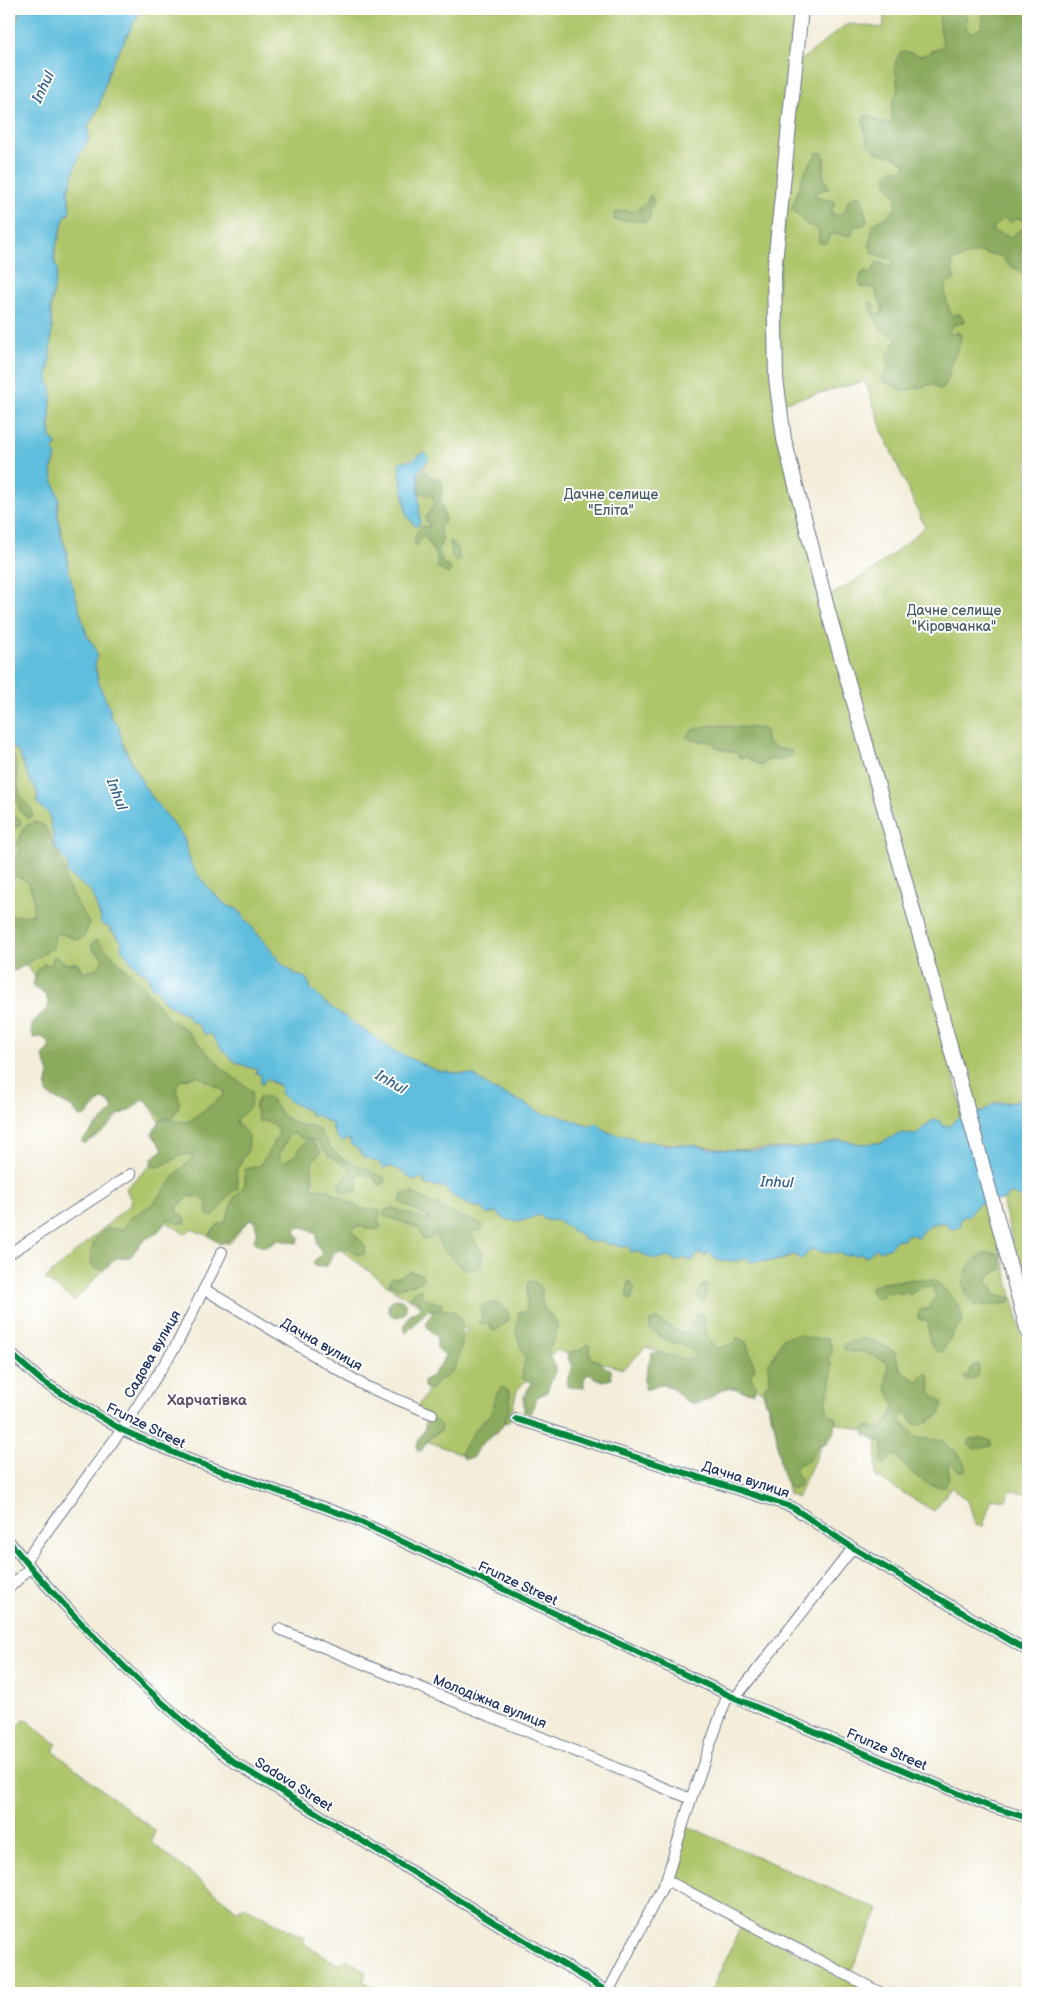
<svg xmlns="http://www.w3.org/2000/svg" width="1037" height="2002" font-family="'Balsamiq Sans',sans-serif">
	<rect width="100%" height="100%" fill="#fff"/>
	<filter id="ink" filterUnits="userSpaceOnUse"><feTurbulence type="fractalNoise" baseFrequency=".02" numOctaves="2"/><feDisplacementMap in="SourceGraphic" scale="10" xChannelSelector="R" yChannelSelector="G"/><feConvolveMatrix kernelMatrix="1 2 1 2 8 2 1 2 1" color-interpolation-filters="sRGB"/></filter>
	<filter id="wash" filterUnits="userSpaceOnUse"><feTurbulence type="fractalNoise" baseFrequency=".0096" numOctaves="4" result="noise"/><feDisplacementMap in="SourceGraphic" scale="20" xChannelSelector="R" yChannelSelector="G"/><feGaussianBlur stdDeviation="1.12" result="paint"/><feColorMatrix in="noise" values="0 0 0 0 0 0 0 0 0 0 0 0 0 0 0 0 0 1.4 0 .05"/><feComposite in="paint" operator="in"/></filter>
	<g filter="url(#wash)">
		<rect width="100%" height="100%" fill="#f3edd9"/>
		<g fill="#aec569" stroke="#647a64" fill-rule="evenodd">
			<polygon points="9,9 22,9 9,36"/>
			<path d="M141,9H797L772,377L964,1116L951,1126H942L940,1121L930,1122L915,1135L904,1133L880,1143L860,1144L840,1140L810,1147L728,1150L693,1145L639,1142L629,1137L615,1136L600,1127L543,1114L514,1098L493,1090L473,1075L437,1071L392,1050L365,1032L325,1003L311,989L308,981L283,965L237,909L226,905L210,890L196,873L190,862L184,838L145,788L120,738L118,725L110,716V709L98,682L92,644L80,618L68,569L67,553L58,519L59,500L51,471L55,460L53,450L56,447L55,441L51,438L49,399L52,391L48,380L52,326L50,317L57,267C50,257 62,228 65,216L68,215L70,206L68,191L79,155L88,140V126L98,109L109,70ZM418,454L428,461L418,472L419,526L407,516L400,473L409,461Z"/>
			<polygon points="885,9 1028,9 1028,1090 1017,1102 996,1102 983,1112 976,1113 828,597 876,568 925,527 883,433 865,381 782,403 777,301 799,62 844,26 850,24 883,28"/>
			<path d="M9,730L12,738L10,746L18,751L32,784L35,787L38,795L36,801L49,814L55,846L68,865L67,873L91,891L101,920L123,943L121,948L139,970L147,974L151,987L159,991L170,1007L183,1013L186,1012L187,1017L199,1025L200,1029L206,1034H212L234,1062L257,1069L256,1073L261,1075L262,1085L265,1079L281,1087V1093L284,1097L310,1112V1115L314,1114L331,1123L335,1135L342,1142L346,1139L350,1141L364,1156L400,1170L414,1178L422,1177L426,1185L444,1187L454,1197L471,1206L496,1212L506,1220H520L539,1215L548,1220L561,1221L563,1225L568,1226C574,1231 580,1233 584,1239C594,1239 616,1247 620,1244L622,1247L628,1245C641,1257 654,1258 671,1257L674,1261L682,1257L688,1261L694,1260L696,1255L701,1253L704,1255L707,1251L716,1260L747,1258L753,1262L756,1259C766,1263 786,1262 793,1254L801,1260L809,1251L814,1249C826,1254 838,1250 847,1256L851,1254H863L864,1257L876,1248L879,1250L890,1247L897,1239L903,1240L906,1234L909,1236L912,1234L917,1238C923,1227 934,1221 946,1223L949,1228H957L961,1225L959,1222L962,1217L968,1216L978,1204L988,1202L1028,1358V1493L1010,1491L1006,1500L992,1498L983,1526L975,1525L969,1503L951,1487L934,1511L876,1477L877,1434L832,1422L797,1498L789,1494L774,1424L762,1391L646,1347L623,1369L556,1350L517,1390L509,1422L496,1424L470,1458L422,1439L427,1418L413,1412L449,1363L467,1330L395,1291L319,1233L297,1222L257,1219L248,1221L229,1244L191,1229L185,1234L156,1215L74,1301L45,1279L132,1203L126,1188L174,1144L144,1097L121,1115L103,1097L62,1043L55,1005L9,940V850L16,846L9,826Z"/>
			<polygon points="1028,1192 1028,1307 1002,1199 1006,1199 1010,1193 1022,1195"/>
			<polygon points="25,1719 57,1744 53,1751 155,1831 151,1842 238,1911 243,1906 303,1937 305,1944 337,1964 348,1960 366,1972 363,1981 383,1993 363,1993 359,1991 357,1993 9,1993 9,1737"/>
			<polygon points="685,1825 879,1910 849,1975 668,1879"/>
			<polygon points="742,1924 875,1993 710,1993"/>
		</g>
		<g fill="#8aaa5d" stroke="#526c5e">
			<path d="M948,9H962L966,16L967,30L972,33L982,27L984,9H1028V222L1017,218L1010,222L1003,218L991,231L1010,237L1025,227H1028V245L1021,250L1020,256L1027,270L1026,273L1022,274L1018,269L1010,267L1001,256L978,252L953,261L952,269L955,279L946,284L945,295L951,316L960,314L964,320L963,323L955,324L949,330L951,335L956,332L960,334C962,344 956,351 952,361C948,370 950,386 939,390L933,384L903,391L882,380V376L889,369L887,355L893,349L896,338L882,330L870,311L869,302L873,303L876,314H881L883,309L874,288L862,287L859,283L862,273L866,271L872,272L877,262L890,266L894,265L892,260L873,253L869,245L873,225C885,216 899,214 896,195L887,184V174L892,169L903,170L906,166L905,163L893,156L876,152L868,144L863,120L864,116L869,115L881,123H892V104L898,89L895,65L899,54L904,51L922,56L943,46C944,32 930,18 948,9Z"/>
			<path d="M822,152L825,158L823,175L829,188L816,192L815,197L834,201L835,205L831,210L834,216L845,212C847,202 849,194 861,196L867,221L864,225L853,227L852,235C843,237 838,232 829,235L828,241L824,244L819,242V233L817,228L807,225L792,209L803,175L817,153Z"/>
			<polygon points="650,195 654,200 650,210 650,218 647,221 614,220 615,213 623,210 632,212 646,204"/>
			<polygon points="424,469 431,478 441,479 443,484 440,501 445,518 444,523 439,528 443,540 438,549 443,563 451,569 448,574 438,568 437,558 426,537 422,537 417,546 414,543 417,531 422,526 430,527 425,519 435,503 431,495 419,493 419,477"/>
			<polygon points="450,541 455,545 460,559 457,562 452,558"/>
			<polygon points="712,725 764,729 767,743 775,748 790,750 793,754 783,760 768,760 761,766 746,757 740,758 736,753 717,748 712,742 693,740 686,737 692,730"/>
			<path d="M13,754C18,767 15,780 20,793C22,801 30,805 33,813V816L29,819C15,813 9,773 9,758V755Z"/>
			<polygon points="14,816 20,819 20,825 9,830 9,818"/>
			<path d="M34,822L44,825L47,830L64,869L67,886L89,923L85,936L78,940L62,934H55L53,948L15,971L9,968V916L32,915C36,904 33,884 21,878C18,876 13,877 9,876V862L19,854L18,842L24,827Z"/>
			<path d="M97,940L142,985L168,1018L185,1029L225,1071L252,1091C251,1110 249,1108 236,1120L237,1123L249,1136L248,1150L236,1171L238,1188C226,1195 223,1207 213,1216H208L206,1212L207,1202L204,1199L190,1196L176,1208L178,1213L185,1218L186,1223H178L168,1219L157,1233L144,1240L130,1257L116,1258L104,1270L93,1268C88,1256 93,1233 107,1229C113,1227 118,1230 124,1228L129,1219L153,1204L180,1170L193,1158L191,1155C177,1152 168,1167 155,1167L151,1163L152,1158L163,1149L152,1134L161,1119L188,1122L223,1096L224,1091L198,1076L180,1080C170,1093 188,1098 172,1118C157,1121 154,1102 142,1100L130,1110L121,1113L103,1132L84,1144L81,1141L113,1110L109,1101L102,1099L86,1116L79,1117L73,1108L48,1095L46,1088L49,1073L43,1057L50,1045L42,1037L34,1038C25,1021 43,1016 49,1005L46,996L33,985L37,970L44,964L51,965L54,956L67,964L78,963L83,973L99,967L103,959L101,955L93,950L91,944Z"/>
			<path d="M260,1096L271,1099L283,1116L299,1125L313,1126L320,1131L330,1148L342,1158L385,1178L384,1183L379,1186L375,1178L364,1174L357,1178V1191L345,1194L341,1192L338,1186L351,1172L348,1167L328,1155L317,1141L301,1138L295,1133L289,1135L279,1155L281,1160L284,1162L295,1155L305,1142H313L321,1152C320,1155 317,1156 315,1158C308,1166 316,1179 311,1188L327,1189L362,1209L379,1210L381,1214L378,1219L381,1226L378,1230L357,1226L352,1230C354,1238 365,1240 366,1250L363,1255L356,1254L349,1248C332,1252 335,1251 327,1266L316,1267L313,1262L322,1254L317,1243V1234L307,1228L297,1227L295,1232L300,1237L297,1243L278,1240C269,1247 262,1250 254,1241L257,1231L254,1219C239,1222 236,1241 220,1244L210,1237C210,1230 218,1224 225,1222L234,1198L245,1185V1169L260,1166L279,1134C276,1122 268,1122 258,1121L255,1106Z"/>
			<polygon points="413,1193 452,1213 482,1224 482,1230 470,1233 482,1252 481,1267 474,1270 467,1269 456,1262 442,1248 436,1235 430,1239 422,1239 421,1232 418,1228 384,1216 384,1211 392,1208 430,1221 426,1216 400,1202 402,1194"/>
			<path d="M986,1253H997L1000,1256L1002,1269L990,1275L986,1282L992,1287L994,1295L1011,1297L1010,1303L975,1306C955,1288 963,1263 986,1253Z"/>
			<path d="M410,1271L421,1274L424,1279C418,1286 407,1284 398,1289L389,1284L391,1278L400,1277Z"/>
			<path d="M916,1279L934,1280C946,1291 965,1305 962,1324L956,1328L943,1351L938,1352C926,1344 930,1335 928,1322L919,1319L918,1315L921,1309H928L936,1296L932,1286H922L911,1294L887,1292L880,1298H876L871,1293V1287L881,1283Z"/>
			<path d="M530,1281C547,1282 538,1300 545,1309C549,1314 556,1318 557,1325C558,1334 552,1343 548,1351L555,1366V1372L546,1393L537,1397L533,1410L528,1414L524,1412V1396L532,1383L522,1378L525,1359L516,1333L519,1312H527V1284Z"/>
			<polygon points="630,1281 635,1289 630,1301 627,1298 628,1282"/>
			<polygon points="706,1284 706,1296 702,1302 697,1295 703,1285"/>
			<polygon points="418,1289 421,1290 422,1297 443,1305 440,1308 428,1310 406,1333 404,1327 410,1314 415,1312 420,1307 419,1301 409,1296"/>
			<circle cx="397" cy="1308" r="9"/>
			<polygon points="496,1302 508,1311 509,1320 495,1331 491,1329 490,1324 481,1324 478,1322 482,1316 481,1306"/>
			<path d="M442,1309L454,1311L460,1317C466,1332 461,1361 450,1374C446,1378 441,1379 436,1382L434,1387L428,1390L424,1387V1380L432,1376L446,1356L437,1348V1338L426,1325L432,1312Z"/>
			<path d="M699,1312L703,1315L709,1341L718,1349L735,1343L737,1337L746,1342L755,1368L750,1376L756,1386L754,1393C744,1393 733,1385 724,1389C714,1393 707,1404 692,1403C680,1402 677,1386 664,1385C657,1384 652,1390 645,1389L644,1379L652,1353C666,1350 683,1364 695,1358C691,1343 676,1345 665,1339C660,1336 655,1332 650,1329V1321L657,1319L679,1332L687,1333Z"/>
			<path d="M800,1335L813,1339L828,1338L833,1351L828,1359L832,1365L831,1383L826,1403L828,1414L836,1417C837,1427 833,1436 826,1443L819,1445L809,1460L796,1466L794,1471L801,1481L800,1485L792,1489C778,1481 778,1437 774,1421C771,1411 765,1402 764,1391L765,1386L769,1382L768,1363L775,1355L783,1338Z"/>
			<path d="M863,1339L877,1342L895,1352L901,1371L918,1382L924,1374H929L931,1393L943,1403L940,1414L922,1425L915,1424L906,1413L899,1418L910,1432L918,1438L943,1441L949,1449L956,1450L966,1467L964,1471H958L951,1463H948L949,1478L945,1487C928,1489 904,1469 897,1455H894L884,1464L881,1463L883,1443L865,1435L864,1429L867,1426L879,1429L885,1426L895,1406L886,1387L888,1363L862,1351L851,1352L843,1349L845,1343Z"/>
			<polygon points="587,1344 590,1346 591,1358 601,1362 603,1366 611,1370 612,1379 603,1381 588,1374 584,1379 584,1388 568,1387 566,1383 572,1367 567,1356 570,1352 580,1350"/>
			<path d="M978,1364C981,1374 976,1381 965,1380L964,1376L969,1374L973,1366Z"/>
			<path d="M502,1387L510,1392C511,1402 508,1422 499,1430C488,1441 479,1441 473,1458L464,1459L461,1453L462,1450L475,1430L491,1413L496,1395Z"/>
			<path d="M435,1420L441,1426L440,1431L430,1438L421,1451L417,1450C416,1441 426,1423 435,1420Z"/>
			<polygon points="982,1438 991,1441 992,1446 974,1449 969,1445 969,1439"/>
		</g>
		<g fill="#5fbddd" stroke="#3d769e">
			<path d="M22,9H141L109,70L98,109L88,126V140L79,155L68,191L70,212L65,216L54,253V261L58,270L50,306L52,326L48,380L52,391L49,423L51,438L56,445L53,450L56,456L51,471L59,500L57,507L61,537L67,553L68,569L87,637L94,645L97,656L95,665L98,682L110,709V716L118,725L124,748L145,788L184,838L190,862L196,873L210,890L226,905L237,909L283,965L296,975L306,978L311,989L325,1003L392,1050L437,1071L473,1075L493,1090L514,1098L543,1114L557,1115L589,1126L598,1123C606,1139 630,1132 639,1142L645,1141L666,1145H693L710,1149L755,1151L810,1147L840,1140L860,1144L880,1143L901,1133L915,1135L933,1120L940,1121L942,1126H950L957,1118L983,1112L993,1104L1017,1102L1028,1090V1192L1019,1197L1010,1193L1006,1199L978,1204L968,1216L962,1217L959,1222L961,1225L957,1228L951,1229L946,1223C934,1221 923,1227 918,1238L912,1234L910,1236L906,1234L904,1240L897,1239L890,1247L879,1251L876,1248L866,1257L863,1254L854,1256L851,1254L847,1256C837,1250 826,1256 814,1249L809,1251L801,1260L794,1254C780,1263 765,1260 751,1262L747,1258L738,1261L716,1260L708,1251L705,1256L701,1253L696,1255L694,1260L691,1261L683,1257L677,1262L671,1257L654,1259L636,1251L631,1252L628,1245L623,1248L620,1244L618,1247L611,1243L608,1245L604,1241L595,1242L584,1240L581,1234L572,1231L568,1226L563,1225L561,1221L545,1220L539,1215L522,1221L506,1220L496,1212L486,1214L483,1208C469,1206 452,1198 444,1187L427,1185L422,1177L415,1181L400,1170L388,1166L384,1169L379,1162L373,1161L367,1157L366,1159L357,1148L351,1145L350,1140L346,1139L343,1142L335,1135L332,1124L314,1114L311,1116L310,1112L289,1101L280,1093L281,1087L267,1078L261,1085V1075L256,1073L257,1069C238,1067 220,1051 212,1034L207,1035L200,1029L199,1025L190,1021L186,1012L183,1013C174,1005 163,1006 159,991L151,987L147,974L139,970L120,947L123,943L108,926H104L100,922L101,918L91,891L67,873L68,865L55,846L49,814L37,803L38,795L35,787L31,783L18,751L10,746L9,75L11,67C1,48 13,26 22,9Z"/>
			<polygon points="424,452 429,458 418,472 420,522 416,527 407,516 399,462 413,460"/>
		</g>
	</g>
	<g filter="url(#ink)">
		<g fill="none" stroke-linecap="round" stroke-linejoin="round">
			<g stroke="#677289" stroke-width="12">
				<g id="minor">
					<polyline points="9,1254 131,1174"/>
					<polyline points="204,1289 365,1386 432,1414"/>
					<polyline points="9,1352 43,1382 122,1430 188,1459 350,1517 735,1698 988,1806 1028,1818"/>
					<polyline points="516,1419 792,1507 853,1548 1028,1651"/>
					<path d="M9,1541C32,1571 59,1599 85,1627C132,1676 180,1722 235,1763L610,1993"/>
					<polyline points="25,1561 126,1424 177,1344 222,1252"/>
					<polyline points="9,1588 30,1568"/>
					<polyline points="279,1629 691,1799"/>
					<polyline points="735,1698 853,1548"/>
					<polyline points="666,1880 881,1993"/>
					<polyline points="608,1992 666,1880 691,1799 728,1694"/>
				</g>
			</g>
			<g stroke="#677289" stroke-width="16">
				<polyline id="highway" points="801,9 774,273 776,378 784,439 829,615 905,881 1028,1332"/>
			</g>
			<use href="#minor" stroke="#fff" stroke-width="10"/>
			<use href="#highway" stroke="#fff" stroke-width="14"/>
			<g stroke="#fff" stroke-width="9">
				<g id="cycleway">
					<polyline points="9,1352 43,1382 122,1430 188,1459 350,1517 735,1698 988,1806 1028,1818"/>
					<polyline points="516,1419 792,1507 853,1548 1028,1651"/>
					<path d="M9,1541C32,1571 59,1599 85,1627C132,1676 180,1722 235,1763L610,1993"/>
				</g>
			</g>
			<use href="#cycleway" stroke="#00873e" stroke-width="6"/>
		</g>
	</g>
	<g text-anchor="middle" stroke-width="4" stroke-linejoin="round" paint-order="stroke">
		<g font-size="14" fill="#475c61" stroke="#fff">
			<text x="611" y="499">Дачне селище<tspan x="611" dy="16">"Еліта"</tspan></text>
			<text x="954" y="615">Дачне селище<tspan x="954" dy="16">"Кіровчанка"</tspan></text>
		</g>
		<g font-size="14" fill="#1b2f5e" stroke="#fff">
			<text transform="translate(322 1344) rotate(30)" y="5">Дачна вулиця</text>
			<text transform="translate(152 1354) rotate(-60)" y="5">Садова вулиця</text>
			<text transform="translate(146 1425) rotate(26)" y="5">Frunze Street</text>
			<text transform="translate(746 1479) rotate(18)" y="5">Дачна вулиця</text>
			<text transform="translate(518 1583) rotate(25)" y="5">Frunze Street</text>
			<text transform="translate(490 1701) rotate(22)" y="5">Молодіжна вулиця</text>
			<text transform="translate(887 1749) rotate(23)" y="5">Frunze Street</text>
			<text transform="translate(294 1784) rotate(32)" y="5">Sadova Street</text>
		</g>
		<g font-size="15" font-style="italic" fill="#33618a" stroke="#fff">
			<text transform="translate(43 87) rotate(-65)" y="5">Inhul</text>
			<text transform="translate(117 794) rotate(69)" y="5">Inhul</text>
			<text transform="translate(391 1082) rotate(30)" y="5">Inhul</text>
			<text transform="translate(777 1182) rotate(2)" y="5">Inhul</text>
		</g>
		<g font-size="15" font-weight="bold" fill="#615068" stroke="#fff">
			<text x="207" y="1405">Харчатівка</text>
		</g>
	</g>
	<rect width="1037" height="2002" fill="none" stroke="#fff" stroke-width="30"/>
</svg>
